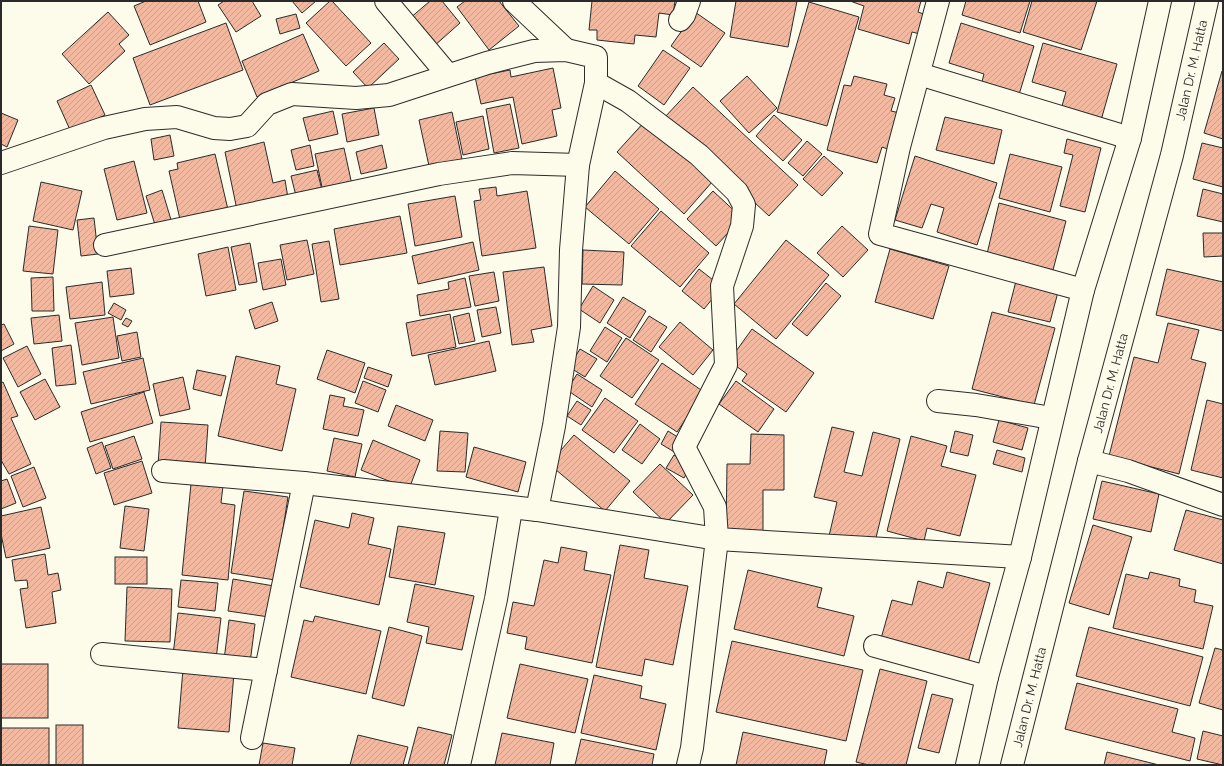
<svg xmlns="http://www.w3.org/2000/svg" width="1224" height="766" font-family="Raleway,sans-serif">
	<defs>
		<pattern id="building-hatch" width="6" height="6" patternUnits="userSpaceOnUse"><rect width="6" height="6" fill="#f2b8a0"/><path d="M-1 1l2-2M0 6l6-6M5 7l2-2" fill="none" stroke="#d09e8a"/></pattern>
	</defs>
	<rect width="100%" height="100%" fill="#fdfbea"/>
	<g fill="url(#building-hatch)" stroke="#2b2b2b">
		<polygon points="146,1 198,1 206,22 150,45 134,6"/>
		<polygon points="224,1 252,1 261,16 236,32 218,5"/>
		<polygon points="292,1 316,1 302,13"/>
		<polygon points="330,1 332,1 371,43 346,66 306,23"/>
		<polygon points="430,1 442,1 460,23 433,47 409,19"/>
		<polygon points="465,1 499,1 519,26 489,50 457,7"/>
		<polygon points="592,1 675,1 673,15 659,13 656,37 635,35 634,44 597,40 597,30 589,30"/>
		<polygon points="736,1 797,1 788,47 730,37"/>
		<polygon points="850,1 921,1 918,12 929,16 924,35 912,32 909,44 858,29 864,6"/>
		<polygon points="966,1 1030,1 1020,33 962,15"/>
		<polygon points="1032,1 1097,1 1081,50 1023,32"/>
		<polygon points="809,2 859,17 827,126 777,112"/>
		<polygon points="108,12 129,35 119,44 125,51 89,84 62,54"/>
		<polygon points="695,12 725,33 701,67 671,46"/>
		<polygon points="296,14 300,28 280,34 276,19"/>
		<polygon points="226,23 243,70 150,105 133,58"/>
		<polygon points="961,23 1034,46 1017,101 980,89 984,74 949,63"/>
		<polygon points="303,34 319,71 257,97 242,61"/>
		<polygon points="384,43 399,59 368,88 353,72"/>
		<polygon points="1043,43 1117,64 1100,124 1060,113 1066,92 1032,82"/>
		<polygon points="663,50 690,68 664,105 638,86"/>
		<polygon points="553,68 561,108 552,110 557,136 522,144 513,97 481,104 475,77 510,70 511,77"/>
		<polygon points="1222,71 1223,71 1223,139 1204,133"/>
		<polygon points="747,76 777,108 749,133 720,101"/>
		<polygon points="854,76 887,84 884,95 895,98 891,111 900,113 890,150 882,147 877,163 827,150 844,85 851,86"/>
		<polygon points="91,85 105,115 71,132 57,101"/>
		<polygon points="693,87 798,185 769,216 664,118"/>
		<polygon points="510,104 519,148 494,153 486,109"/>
		<polygon points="374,108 379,135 347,142 342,114"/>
		<polygon points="333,111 338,134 309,141 303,118"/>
		<polygon points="452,112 462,159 429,166 419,120"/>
		<polygon points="1,113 18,120 7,147 1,144"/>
		<polygon points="774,115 802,140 783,161 756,136"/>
		<polygon points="483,116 489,149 463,155 456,122"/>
		<polygon points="945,117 1002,130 994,164 936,150"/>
		<polygon points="646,120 713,181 684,214 617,152"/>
		<polygon points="170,135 174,156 154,160 151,139"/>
		<polygon points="1067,139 1101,148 1085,212 1060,206 1073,155 1064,153"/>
		<polygon points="807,141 822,154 803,176 788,163"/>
		<polygon points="264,142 273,183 285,180 288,198 237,210 225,152"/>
		<polygon points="1202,143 1223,148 1223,187 1193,179"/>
		<polygon points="310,145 314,166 296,170 291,150"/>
		<polygon points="382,145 387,168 361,174 356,152"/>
		<polygon points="344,148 352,185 323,192 315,154"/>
		<polygon points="215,154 229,214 181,224 169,171 178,169 177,163"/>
		<polygon points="1010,154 1062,167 1050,212 999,198"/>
		<polygon points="824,156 843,173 822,196 803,179"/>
		<polygon points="915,156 997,183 977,245 937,232 944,208 931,204 922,228 895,220"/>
		<polygon points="134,161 147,213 117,220 104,169"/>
		<polygon points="317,170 322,190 296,196 291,176"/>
		<polygon points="615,171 659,209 629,244 585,207"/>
		<polygon points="41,182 82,191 73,230 33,221"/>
		<polygon points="496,187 497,196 527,191 536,248 482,256 474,201 481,200 479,189"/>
		<polygon points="1203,189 1223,194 1223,222 1197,216"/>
		<polygon points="162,190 172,223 156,228 146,196"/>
		<polygon points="713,191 742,218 716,246 687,219"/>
		<polygon points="455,196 462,237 415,246 408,204"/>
		<polygon points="999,203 1066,221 1053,270 987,254"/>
		<polygon points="661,211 709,253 680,287 631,246"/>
		<polygon points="400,216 407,253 340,265 334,229"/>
		<polygon points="94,218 98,254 81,256 77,220"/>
		<polygon points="29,226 58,230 53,274 23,271"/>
		<polygon points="842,226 868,250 843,277 817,253"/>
		<polygon points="1203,233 1223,233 1223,256 1204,257"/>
		<polygon points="307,240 314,274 287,280 280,245"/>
		<polygon points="786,240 829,275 776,339 734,304"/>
		<polygon points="329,241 339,299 321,302 312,244"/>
		<polygon points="473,242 479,270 418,284 412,256"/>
		<polygon points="250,243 257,282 239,285 231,247"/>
		<polygon points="228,247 236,290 206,296 198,254"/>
		<polygon points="890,249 949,266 933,319 875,302"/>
		<polygon points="583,250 624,252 622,285 582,284"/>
		<polygon points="281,259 286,285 263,290 258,263"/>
		<polygon points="544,267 552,326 531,330 534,342 512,345 503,272"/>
		<polygon points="131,268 134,294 110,297 107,271"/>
		<polygon points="699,269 722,287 704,309 682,291"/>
		<polygon points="1167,269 1223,282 1223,331 1156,315"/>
		<polygon points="494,272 499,301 475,306 469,276"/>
		<polygon points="53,277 54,311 32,311 31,278"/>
		<polygon points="465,278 471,307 420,316 417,295 449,289 448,282"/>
		<polygon points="1016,281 1058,292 1050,322 1008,312"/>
		<polygon points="102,282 105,315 70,319 66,287"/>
		<polygon points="826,283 841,296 807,336 792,324"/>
		<polygon points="593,286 614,300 600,323 579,309"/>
		<polygon points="623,297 646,311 630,338 607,323"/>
		<polygon points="272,302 278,321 255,329 249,310"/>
		<polygon points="114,303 126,310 121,320 108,313"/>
		<polygon points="496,307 501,333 482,337 477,310"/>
		<polygon points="992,312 1055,328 1034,405 972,389"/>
		<polygon points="469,313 475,341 459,344 453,317"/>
		<polygon points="450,314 456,347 412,356 406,323"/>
		<polygon points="59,315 62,341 34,344 31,318"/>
		<polygon points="649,316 667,327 651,352 633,340"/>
		<polygon points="113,317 119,358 82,365 75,323"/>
		<polygon points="126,318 132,321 128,327 122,324"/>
		<polygon points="680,322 713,350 693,375 659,347"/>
		<polygon points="1168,323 1199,330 1191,359 1206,363 1179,474 1109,456 1134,357 1158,363"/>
		<polygon points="4,324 14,344 1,351 1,325"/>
		<polygon points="605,327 622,338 607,362 590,351"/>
		<polygon points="752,329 814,373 786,412 742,381 747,374 729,361"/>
		<polygon points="137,332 141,357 122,361 117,336"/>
		<polygon points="626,338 659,360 632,398 600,376"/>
		<polygon points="489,341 496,371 435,385 428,355"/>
		<polygon points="71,345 76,384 56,386 52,348"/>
		<polygon points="27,346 41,374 18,387 3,358"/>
		<polygon points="580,349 597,359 585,377 569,367"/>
		<polygon points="327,350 365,363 355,393 317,379"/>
		<polygon points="236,356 280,366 276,384 296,389 282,451 218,436"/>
		<polygon points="143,358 150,390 91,404 83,372"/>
		<polygon points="662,363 704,392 677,432 635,404"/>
		<polygon points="368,367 392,375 388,387 364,378"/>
		<polygon points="197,370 226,376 221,396 193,389"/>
		<polygon points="577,374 602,390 592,407 567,390"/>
		<polygon points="183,377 190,409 160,416 153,384"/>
		<polygon points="45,379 60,407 35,420 20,392"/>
		<polygon points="363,381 386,390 378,412 355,403"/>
		<polygon points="736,381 774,409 758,432 719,404"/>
		<polygon points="3,382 18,416 11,418 31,464 9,474 1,460 1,383"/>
		<polygon points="144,392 153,423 90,442 81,412"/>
		<polygon points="330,395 345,398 343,406 364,410 358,436 323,429"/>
		<polygon points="605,398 638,421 614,453 582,430"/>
		<polygon points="1207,400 1223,404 1223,478 1191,470"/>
		<polygon points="577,401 591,410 581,425 567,416"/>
		<polygon points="396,405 433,420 425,441 388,426"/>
		<polygon points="999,420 1028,428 1022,450 993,442"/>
		<polygon points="161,422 208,425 205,468 158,465"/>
		<polygon points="640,424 660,439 642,464 622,450"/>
		<polygon points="832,427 854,432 844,472 862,476 873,432 900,439 874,546 829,536 837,502 814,497"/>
		<polygon points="440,431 468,433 465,472 437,471"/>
		<polygon points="668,431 684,441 676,453 661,444"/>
		<polygon points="955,431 973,435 968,456 950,452"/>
		<polygon points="751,434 784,435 784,490 763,490 763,531 726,531 727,464 750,464"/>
		<polygon points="574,435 630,481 605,511 549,464"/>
		<polygon points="134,436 142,459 113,469 105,446"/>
		<polygon points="911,436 947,446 941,466 976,475 960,536 927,528 924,541 887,531"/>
		<polygon points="334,438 362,444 355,477 327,471"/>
		<polygon points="373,440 420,460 409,489 361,470"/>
		<polygon points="102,442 111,468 96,474 87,448"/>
		<polygon points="474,447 526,462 518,492 466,477"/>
		<polygon points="997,450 1025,458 1022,472 993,464"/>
		<polygon points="674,455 691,465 684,478 666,468"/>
		<polygon points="142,461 152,493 114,505 104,473"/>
		<polygon points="660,464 693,495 666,523 633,492"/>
		<polygon points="34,467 46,498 23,507 11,476"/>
		<polygon points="7,479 16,503 1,509 1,481"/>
		<polygon points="1102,481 1159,494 1151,532 1093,519"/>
		<polygon points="191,484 223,486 221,503 235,505 228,580 182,575"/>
		<polygon points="244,491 288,497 275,580 231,573"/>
		<polygon points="125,506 149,509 144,551 120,548"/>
		<polygon points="41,507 50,548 6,558 1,534 1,516"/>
		<polygon points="1186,510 1223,520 1223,564 1174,550"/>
		<polygon points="352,513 374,518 368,544 391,549 379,605 300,587 315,520 349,528"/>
		<polygon points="1093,525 1132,537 1109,615 1069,603"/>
		<polygon points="398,526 445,533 435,585 389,577"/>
		<polygon points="620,545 649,550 644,578 688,586 673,665 645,659 642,676 596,667"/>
		<polygon points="561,547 587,552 584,570 611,575 592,663 525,649 527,637 507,633 513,602 534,606 544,560 558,563"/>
		<polygon points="45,554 48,575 58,573 61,590 52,592 56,623 26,628 20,589 28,588 27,580 15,581 12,560"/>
		<rect x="115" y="557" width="32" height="27"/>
		<polygon points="748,570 822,588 817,607 854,616 844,656 734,629"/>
		<polygon points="947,572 990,583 967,666 880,642 892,600 912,605 918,581 943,588"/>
		<polygon points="1150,572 1180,579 1179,586 1196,590 1194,602 1213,606 1203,649 1113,628 1126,574 1148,579"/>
		<polygon points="233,579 274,586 269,617 228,611"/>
		<polygon points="181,580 218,583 215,611 178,607"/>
		<polygon points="415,584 474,596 462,650 426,643 429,627 407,622"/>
		<polygon points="127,587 172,589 170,642 125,641"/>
		<polygon points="178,613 221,618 216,659 173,655"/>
		<polygon points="315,616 381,631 366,694 291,677 304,620 313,622"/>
		<polygon points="229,620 255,624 250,663 224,660"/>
		<polygon points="389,627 422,636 404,706 372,698"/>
		<polygon points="1089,627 1203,657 1190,706 1076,676"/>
		<polygon points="732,641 863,670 846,741 716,712"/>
		<polygon points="1215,648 1223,650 1223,710 1199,703"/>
		<rect x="1" y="664" width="47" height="54"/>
		<polygon points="520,664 588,679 575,733 507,718"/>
		<polygon points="183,669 234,673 229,732 178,728"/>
		<polygon points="880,669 927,681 906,765 869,765 856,762"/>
		<polygon points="594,675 642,686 640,698 666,704 656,750 581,733"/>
		<polygon points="1077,683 1178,709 1172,732 1195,738 1190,761 1065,729"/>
		<polygon points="932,694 953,699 939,753 918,748"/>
		<rect x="56" y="725" width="27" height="40"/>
		<polygon points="418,727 452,735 444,765 408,765"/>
		<rect x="1" y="728" width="48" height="37"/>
		<polygon points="1203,731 1223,736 1223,765 1197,759"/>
		<polygon points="743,732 827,750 824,765 736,765"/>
		<polygon points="502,733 554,743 550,765 495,765"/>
		<polygon points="358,735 408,747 403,765 350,765"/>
		<polygon points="581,739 654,754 652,765 575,765"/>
		<polygon points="263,743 295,748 292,765 259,765"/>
		<polygon points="1107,752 1159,765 1104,765"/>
	</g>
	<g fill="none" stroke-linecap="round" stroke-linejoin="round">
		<g stroke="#2b2b2b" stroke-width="24">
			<g id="minor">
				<polyline points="386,1 448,75"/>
				<polyline points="514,1 566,50"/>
				<polyline points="938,1 899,147 880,234 1083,290"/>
				<polyline points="680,20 684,15 689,1"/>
				<polyline points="919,74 1130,138"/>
				<polyline points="596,83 628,101 699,155 737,192 744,205 742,226 722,286 726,365 684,447 715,507 717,539 692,748 688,765"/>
				<polyline points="1,163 104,128 145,119 177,117 214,128 230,129 247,126 267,104 292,94 356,98 389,95 487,63 534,51 566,50 596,57 596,83 578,165 571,250 569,327 554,426 537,510"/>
				<polyline points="105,245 439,174 512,163 578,165"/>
				<polyline points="938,401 976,405 1051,418"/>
				<polyline points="1089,461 1128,471 1223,505"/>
				<polyline points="163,471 304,483 537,510 717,539 1020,557"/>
				<polyline points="875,646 987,677"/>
				<polyline points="102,654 266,670"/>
				<polyline points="252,738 304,483"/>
				<polyline points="459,765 496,599 511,509"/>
			</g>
		</g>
		<g stroke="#2b2b2b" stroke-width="24">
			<g id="major">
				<polyline points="967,765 987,677 1020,557 1083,290 1130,138 1160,1"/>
				<polyline points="1012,765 1089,461 1172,155 1207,1"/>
			</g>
		</g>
		<use href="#minor" stroke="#fdfbea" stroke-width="22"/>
		<use href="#major" stroke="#fdfbea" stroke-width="22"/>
	</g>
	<g text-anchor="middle" stroke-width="3" stroke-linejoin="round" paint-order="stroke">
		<g font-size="13" fill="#2b2b2b" stroke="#fdfbea">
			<text transform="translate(1191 70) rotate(-77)" y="5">Jalan Dr. M. Hatta</text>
			<text transform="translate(1110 383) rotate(-75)" y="5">Jalan Dr. M. Hatta</text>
			<text transform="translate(1029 697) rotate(-76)" y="5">Jalan Dr. M. Hatta</text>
		</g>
	</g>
	<rect width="1224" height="766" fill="none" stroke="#2b2b2b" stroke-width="4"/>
</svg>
